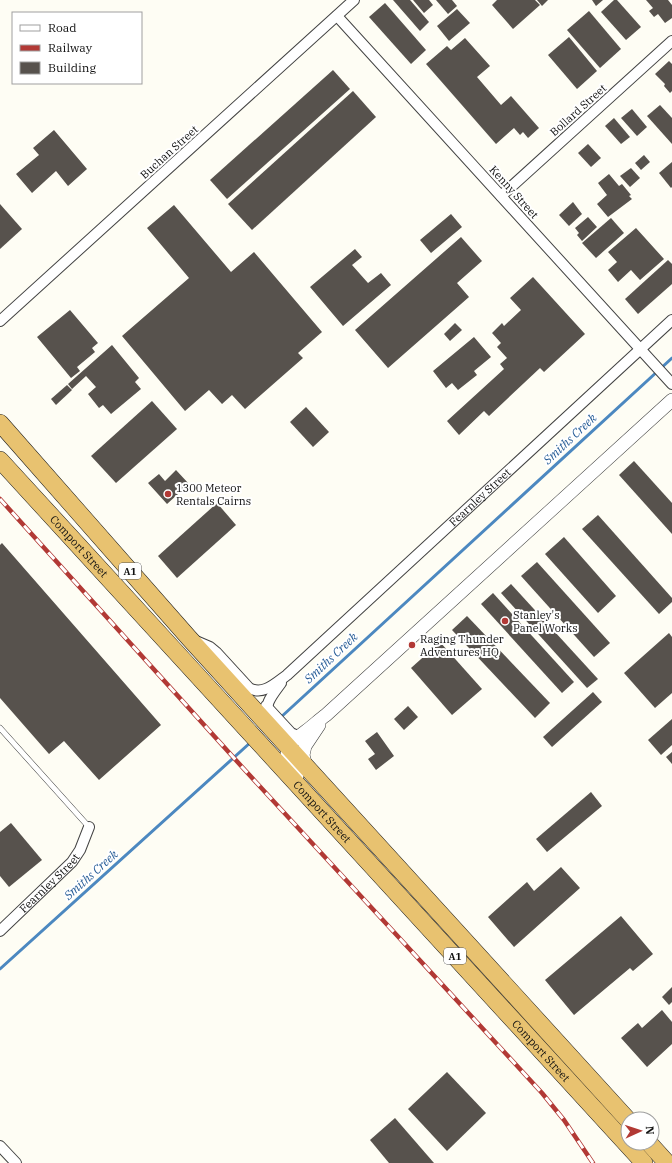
<svg xmlns="http://www.w3.org/2000/svg" width="672" height="1163" font-family="'IBM Plex Serif',serif">
	<rect width="100%" height="100%" fill="#fefdf4"/>
	<g fill="none" stroke-linecap="round" stroke-linejoin="round">
		<g stroke="#4c88c0" stroke-width="3">
			<polyline points="280,718 672,358"/>
			<polyline points="0,969 251,742"/>
		</g>
	</g>
	<g fill="#57524d">
		<polygon points="393,0 410,0 429,22 420,31"/>
		<polygon points="413,0 429,0 433,5 424,13"/>
		<polygon points="436,0 452,0 457,6 448,14"/>
		<polygon points="497,0 535,0 540,5 513,29 492,5"/>
		<polygon points="537,0 548,0 542,6"/>
		<polygon points="592,0 603,0 596,6"/>
		<polygon points="614,0 617,0 641,27 626,40 601,12"/>
		<polygon points="646,0 668,0 672,5 672,18 665,23 658,14 654,17 649,11 653,8"/>
		<polygon points="385,3 426,50 411,64 369,17"/>
		<polygon points="457,9 470,23 449,41 437,26"/>
		<polygon points="589,11 621,49 600,68 567,30"/>
		<polygon points="569,37 597,71 577,89 548,55"/>
		<polygon points="465,38 490,66 477,77 501,105 511,96 539,128 528,138 523,132 520,135 514,128 496,144 426,64 447,46 451,50"/>
		<polygon points="669,61 672,64 672,91 670,93 664,86 665,84 655,74"/>
		<polygon points="333,70 350,89 227,199 210,180"/>
		<polygon points="353,91 376,117 252,230 228,204"/>
		<polygon points="660,105 672,118 672,144 647,116"/>
		<polygon points="632,109 647,127 637,136 621,118"/>
		<polygon points="614,118 630,137 621,144 605,126"/>
		<polygon points="54,130 87,169 68,186 56,171 32,193 16,174 39,155 33,148"/>
		<polygon points="588,144 601,158 591,167 578,153"/>
		<polygon points="644,155 650,162 641,170 635,163"/>
		<polygon points="672,162 672,187 671,188 659,173"/>
		<polygon points="631,168 640,178 630,187 620,176"/>
		<polygon points="609,174 619,186 622,184 631,195 629,196 632,199 608,217 597,204 607,195 598,183"/>
		<polygon points="573,202 582,214 569,226 559,215"/>
		<polygon points="0,204 22,229 0,249"/>
		<polygon points="174,205 231,272 254,252 322,332 298,353 303,358 245,409 232,395 222,404 209,390 185,411 122,336 189,278 147,228"/>
		<polygon points="451,214 462,227 431,253 420,240"/>
		<polygon points="588,217 597,227 582,241 577,235 579,233 575,228"/>
		<polygon points="611,218 624,233 596,258 582,243"/>
		<polygon points="636,228 664,259 640,280 631,270 618,282 608,270 617,262 608,252"/>
		<polygon points="461,237 482,261 457,283 469,297 388,368 355,330"/>
		<polygon points="355,249 362,257 352,265 368,283 381,273 391,285 343,326 310,287"/>
		<polygon points="668,260 672,264 672,284 638,314 625,299"/>
		<polygon points="533,277 585,334 544,372 540,368 489,416 484,411 459,435 447,421 504,369 500,364 507,358 497,347 501,343 492,333 502,323 504,326 521,310 510,298"/>
		<polygon points="70,310 98,343 92,348 95,352 77,367 80,371 71,378 37,337"/>
		<polygon points="455,323 462,330 450,341 444,334"/>
		<polygon points="474,337 491,357 474,371 477,375 458,390 452,383 446,388 433,371"/>
		<polygon points="112,345 139,378 135,382 141,389 111,414 103,405 99,408 88,394 96,387 86,376 72,389 68,384"/>
		<polygon points="67,385 72,390 56,405 51,399"/>
		<polygon points="152,401 177,429 116,483 91,456"/>
		<polygon points="306,407 329,432 313,447 290,422"/>
		<polygon points="634,461 672,503 672,534 619,475"/>
		<polygon points="176,470 189,484 167,504 148,483 159,474 165,481"/>
		<polygon points="217,503 236,525 177,578 158,556"/>
		<polygon points="598,515 672,598 672,602 659,614 582,529"/>
		<polygon points="564,537 616,596 598,613 545,554"/>
		<polygon points="2,543 161,725 99,780 64,741 49,754 0,698 0,545"/>
		<polygon points="537,562 610,643 594,657 521,576"/>
		<polygon points="511,584 598,679 587,688 501,593"/>
		<polygon points="493,593 574,682 562,693 481,604"/>
		<polygon points="467,616 550,703 535,718 452,630"/>
		<polygon points="669,633 672,637 672,693 655,708 624,673"/>
		<polygon points="440,642 482,689 452,715 411,668"/>
		<polygon points="593,692 602,702 552,747 543,737"/>
		<polygon points="408,706 418,717 404,730 394,719"/>
		<polygon points="672,719 672,745 661,755 648,740"/>
		<polygon points="377,732 394,756 376,770 368,759 375,754 365,741"/>
		<polygon points="672,752 672,764 666,757"/>
		<polygon points="591,792 602,806 547,852 536,839"/>
		<polygon points="11,823 42,860 9,887 0,876 0,832"/>
		<polygon points="561,867 580,888 514,947 488,917 527,882 534,891"/>
		<polygon points="621,916 653,954 633,971 630,968 574,1015 545,980"/>
		<polygon points="672,987 672,1002 669,1005 662,997"/>
		<polygon points="662,1010 672,1022 672,1044 647,1067 621,1038 638,1023 642,1028"/>
		<polygon points="447,1072 486,1113 447,1151 408,1109"/>
		<polygon points="395,1118 434,1163 389,1163 370,1140"/>
	</g>
	<g fill="none" stroke-linecap="round" stroke-linejoin="round">
		<g stroke="#434343" stroke-width="6">
			<polyline id="service" points="0,728 89,827"/>
		</g>
		<g stroke="#434343" stroke-width="12">
			<g id="minor">
				<polyline points="337,16 672,384"/>
				<polyline points="501,196 672,41"/>
				<polyline points="0,321 354,0"/>
				<path id="s1" d="M196,641L210,647L216,652L249,688C263,696 276,683 287,675L672,320"/>
				<polyline points="266,706 291,733 298,736"/>
				<path d="M266,722C266,702 269,699 281,683"/>
				<path id="s2" d="M0,931L72,862L80,850L89,827"/>
				<polyline points="0,1146 16,1163"/>
			</g>
		</g>
		<g stroke="#434343" stroke-width="14">
			<g id="tertiary">
				<polyline points="306,767 303,755 305,746 319,725"/>
				<path d="M297,776C279,756 287,744 306,731C313,726 319,720 326,715L672,400"/>
			</g>
		</g>
		<g stroke="#212121" stroke-width="18">
			<g id="trunk">
				<polyline points="0,423 189,638 628,1120"/>
				<path id="s3" d="M0,460L644,1163"/>
				<polyline points="649,1143 667,1163"/>
			</g>
		</g>
		<use href="#service" stroke="#fff" stroke-width="5"/>
		<use href="#minor" stroke="#fff" stroke-width="10"/>
		<use href="#tertiary" stroke="#fff" stroke-width="13"/>
		<use href="#trunk" stroke="#e8c270" stroke-width="17"/>
		<g stroke="#b23935" stroke-width="4.5">
			<polyline id="rail" points="0,499 243,768 542,1093 564,1120 593,1163"/>
		</g>
		<use href="#rail" stroke="#fff" stroke-width="3" stroke-dasharray="9" stroke-linecap="butt"/>
	</g>
	<g fill="#b23935" stroke="#fff" stroke-width="1.5">
		<circle cx="168" cy="494" r="4"/>
		<circle cx="505" cy="621" r="4"/>
		<circle cx="412" cy="645" r="4"/>
	</g>
	<g text-anchor="middle" stroke-width="4" stroke-linejoin="round" paint-order="stroke">
		<g fill="#fff" stroke="#585858" stroke-width="1">
			<rect x="119" y="563" width="22" height="16" rx="3"/>
			<rect x="444" y="948" width="22" height="16" rx="3"/>
		</g>
		<g font-size="10" font-weight="bold" fill="#101010">
			<text x="130" y="575">A1</text>
			<text x="455" y="960">A1</text>
		</g>
		<g font-size="11" fill="#101010" stroke="#fff">
			<text transform="translate(578 110) rotate(-42)" y="4">Bollard Street</text>
			<text transform="translate(169 152) rotate(-42)" y="4">Buchan Street</text>
			<text transform="translate(514 192) rotate(48)" y="4">Kenny Street</text>
			<text dy="4" stroke="none"><textPath href="#s1" startOffset="377">Fearnley Street</textPath></text>
			<text dy="4" stroke="none"><textPath href="#s3" startOffset="117">Comport Street</textPath></text>
			<text dy="4" stroke="none"><textPath href="#s3" startOffset="477">Comport Street</textPath></text>
			<text dy="4" stroke="none"><textPath href="#s2" startOffset="69">Fearnley Street</textPath></text>
			<text dy="4" stroke="none"><textPath href="#s3" startOffset="801">Comport Street</textPath></text>
		</g>
		<g font-size="11" fill="#101010" stroke="#fff" text-anchor="start">
			<text x="176" y="492">1300 Meteor<tspan x="176" dy="13">Rentals Cairns</tspan></text>
			<text x="513" y="619">Stanley's<tspan x="513" dy="13">Panel Works</tspan></text>
			<text x="420" y="643">Raging Thunder<tspan x="420" dy="13">Adventures HQ</tspan></text>
		</g>
		<g font-size="12" font-style="italic" fill="#255b96" stroke="#fff">
			<text transform="translate(570 439) rotate(-43)" y="4">Smiths Creek</text>
			<text transform="translate(331 658) rotate(-43)" y="4">Smiths Creek</text>
			<text transform="translate(91 875) rotate(-42)" y="4">Smiths Creek</text>
		</g>
	</g>
	<rect x="12" y="12" width="130" height="72" fill="#ffffff" stroke="#9f9f9f"/>
	<rect x="20" y="25" width="20" height="6" fill="#ffffff" stroke="#9f9f9f"/>
	<text x="48" y="32" font-size="12" fill="#101010">Road</text>
	<rect x="20" y="45" width="20" height="6" fill="#b23935" stroke="#9f9f9f"/>
	<text x="48" y="52" font-size="12" fill="#101010">Railway</text>
	<rect x="20" y="62" width="20" height="12" fill="#57524d" stroke="#9f9f9f"/>
	<text x="48" y="72" font-size="12" fill="#101010">Building</text>
	<g transform="translate(640 1131) rotate(87)"><circle r="19" fill="#ffffff" stroke="#9f9f9f"/>
	<path d="M0-3L7 15L0 10L-7 15Z" fill="#b23935"/>
	<text y="-6" font-size="11" font-weight="bold" text-anchor="middle" fill="#101010">N</text>
	</g>
</svg>
